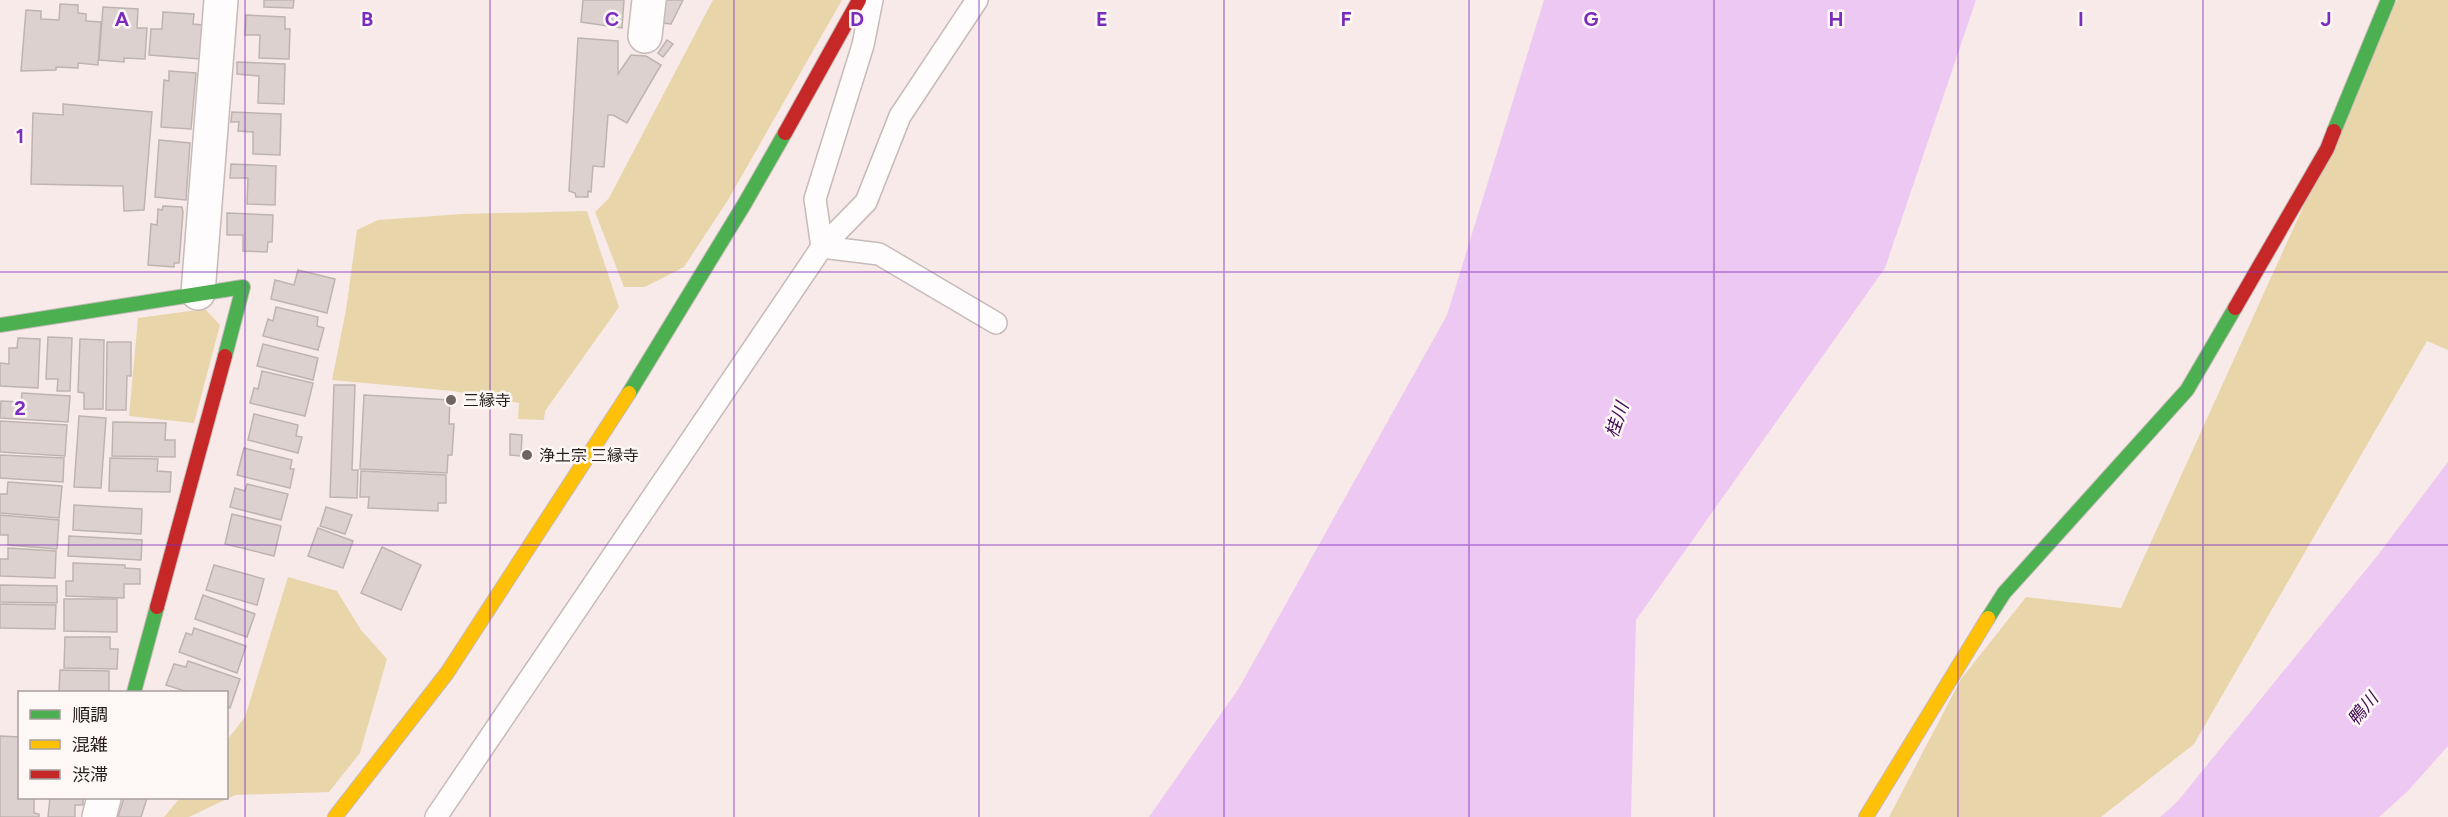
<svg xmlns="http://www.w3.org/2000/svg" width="2448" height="817" font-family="Figtree,'Noto Sans JP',sans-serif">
	<rect width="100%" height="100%" fill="#f8eae8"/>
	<g fill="#e8d5aa">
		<polygon points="713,0 842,0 728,200 684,267 645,287 624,287 595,212 609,198"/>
		<polygon points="2397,0 2448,0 2448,350 2427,341 2194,744 2101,817 1889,817 1961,679 2026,597 2121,608"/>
		<polygon points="587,211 619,307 545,411 544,420 518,419 519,403 453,391 332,380 346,310 357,230 378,220 462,214"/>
		<polygon points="205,309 220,325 194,423 129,416 138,318"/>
		<polygon points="288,577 337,591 361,630 387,659 360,753 329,792 235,795 189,817 164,817 180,798 226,798 227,740 245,717"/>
	</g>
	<g fill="#edc8f3">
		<polygon points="1544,0 1976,0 1885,268 1636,620 1631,817 1149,817 1239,688 1447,315"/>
		<polygon points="2448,462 2448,746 2407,792 2379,817 2160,817 2177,802 2378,555"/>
	</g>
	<g fill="#dcd1ce" stroke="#beb4af" stroke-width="1.5">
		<polygon points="264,0 294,0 293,8 264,7"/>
		<polygon points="583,0 624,0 622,28 581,22"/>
		<polygon points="664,0 683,0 671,24 662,23"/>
		<polygon points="60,4 78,5 78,13 86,14 86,21 101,22 98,65 78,63 78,68 56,67 56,70 21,71 26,10 41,11 41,19 59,20"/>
		<polygon points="103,7 138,9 137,28 147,28 145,59 124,58 124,62 99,60"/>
		<polygon points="163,12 194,14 193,24 203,25 201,59 149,55 151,29 162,29"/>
		<polygon points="246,15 285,17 285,29 290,29 289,59 259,58 260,35 245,35"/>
		<polygon points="578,38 618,41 618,74 631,55 646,56 661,65 627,123 613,115 608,115 604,167 593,166 591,192 588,191 588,197 576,197 575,193 569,191"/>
		<polygon points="667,40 673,44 663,57 658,53"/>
		<polygon points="237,62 285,64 284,104 258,103 259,76 237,74"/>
		<polygon points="169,71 196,73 191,129 161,127 164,80 169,81"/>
		<polygon points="63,104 152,112 144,210 124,211 123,186 31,184 33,113 63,115"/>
		<polygon points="232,112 281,114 280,155 253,154 253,132 238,131 239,122 231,122"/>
		<polygon points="159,140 190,143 186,200 155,197"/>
		<polygon points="231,164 276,166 275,205 247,204 248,178 230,178"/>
		<polygon points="163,206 182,207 183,212 179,263 174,263 174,267 148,265 151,224 157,225 158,209 162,210"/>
		<polygon points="227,213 273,215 272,242 268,242 267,252 243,251 243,235 227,235"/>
		<polygon points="298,270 335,279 327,313 271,299 275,280 294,285"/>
		<polygon points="276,307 318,317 317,326 324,328 318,350 263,336 268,319 273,321"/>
		<polygon points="48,337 72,338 70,391 57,391 58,379 46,379"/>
		<polygon points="18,338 40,339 38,388 0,386 0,363 9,364 9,348 17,348"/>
		<polygon points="80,339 104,340 103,409 84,409 84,393 78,392"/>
		<polygon points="107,342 131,342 131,376 127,376 126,410 106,410"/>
		<polygon points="263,344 318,358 313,380 257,366"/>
		<polygon points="262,371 313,383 305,416 250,403 254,388 258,389"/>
		<polygon points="334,385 355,385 352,470 358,470 357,498 330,497"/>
		<polygon points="22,393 70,396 68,422 0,418 1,401 21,402"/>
		<polygon points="364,395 450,400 449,424 454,424 452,455 448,455 447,473 360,469"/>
		<polygon points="254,414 298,425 296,436 302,437 298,453 248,440"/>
		<polygon points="79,416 106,418 101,488 74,487"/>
		<polygon points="0,421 67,425 65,456 0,452"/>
		<polygon points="113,422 166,423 165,440 175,440 175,457 112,456"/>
		<polygon points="510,434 522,435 521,456 510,455"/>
		<polygon points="244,448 292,460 290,469 294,469 290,488 237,475"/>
		<polygon points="0,455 64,458 63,482 0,478"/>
		<polygon points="110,458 158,459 157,471 171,472 170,492 109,491"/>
		<polygon points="361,471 446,475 446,503 438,503 438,511 368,508 369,497 360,497"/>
		<polygon points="8,482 62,486 59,518 0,513 0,494 7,494"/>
		<polygon points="247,484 288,494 281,520 230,507 235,488 245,491"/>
		<polygon points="74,505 142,509 141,534 73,530"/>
		<polygon points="326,507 352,515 345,534 320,526"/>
		<polygon points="232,514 281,526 274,556 225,544"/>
		<polygon points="0,515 59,520 57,549 8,545 8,535 0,535"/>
		<polygon points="318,528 353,541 343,568 308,556"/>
		<polygon points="69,536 142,540 141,560 68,556"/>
		<polygon points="382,547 421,565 401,610 361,593"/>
		<polygon points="8,548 56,551 55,578 0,576 0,559 8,559"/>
		<polygon points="73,563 125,565 125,568 140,569 140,584 124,584 124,598 66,596 66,581 73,581"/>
		<polygon points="214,565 264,579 257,605 206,590"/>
		<polygon points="0,585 57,586 57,603 0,602"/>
		<polygon points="203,595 255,614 247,637 195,619"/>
		<polygon points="64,599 117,599 117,632 64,631"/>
		<polygon points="0,604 56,605 55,629 0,628"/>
		<polygon points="194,628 246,646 237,673 179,652 186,633 192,635"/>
		<polygon points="65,637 110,637 110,649 118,649 117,669 64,668"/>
		<polygon points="188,661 240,679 230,708 226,706 226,692 188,692 166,685 174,664 186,667"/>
		<polygon points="60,670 109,671 109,692 59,692"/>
		<polygon points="0,736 20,737 20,798 34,798 34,813 39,814 39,817 0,817"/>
		<polygon points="50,798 83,798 83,805 75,805 75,817 48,817"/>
		<polygon points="124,798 147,798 141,817 118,817"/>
	</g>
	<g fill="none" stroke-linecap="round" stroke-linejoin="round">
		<g stroke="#c6bbb9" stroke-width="24">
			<g id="lane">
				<polyline points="872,0 863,45 815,199 822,247 879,254 996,323"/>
				<polyline points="436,817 822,247 866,202 900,116 977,0"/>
			</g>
		</g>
		<g stroke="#c6bbb9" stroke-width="36">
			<g id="street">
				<polyline points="645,36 649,0"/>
				<polyline points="198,293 221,0"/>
				<polyline points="99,817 104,798"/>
			</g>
		</g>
		<g stroke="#c6bbb9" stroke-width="16">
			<g id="fast">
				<polyline points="2334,131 2388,0"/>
				<polyline points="0,325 243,287 225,356"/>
				<polyline points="629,393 745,203 785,133"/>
				<polyline points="1988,618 2004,593 2187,390 2235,308"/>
				<polyline points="134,692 157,607"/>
			</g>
		</g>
		<g stroke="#c6bbb9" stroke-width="16">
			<g id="slow">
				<polyline points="335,817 447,673 629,393"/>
				<polyline points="1866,817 1988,618"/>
			</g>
		</g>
		<g stroke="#c6bbb9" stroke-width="16">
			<g id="jam">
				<polyline points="785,133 859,0"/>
				<polyline points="2235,308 2327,149 2334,131"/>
				<polyline points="157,607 225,356"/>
			</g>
		</g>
		<use href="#lane" stroke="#fefcfc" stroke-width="21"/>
		<use href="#street" stroke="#fefcfc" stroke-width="33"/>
		<use href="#fast" stroke="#4caf50" stroke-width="14"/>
		<use href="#slow" stroke="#ffc107" stroke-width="14"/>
		<use href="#jam" stroke="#c62828" stroke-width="14"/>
	</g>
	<path fill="none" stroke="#7b2cbf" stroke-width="1.5" stroke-opacity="0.55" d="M245,0V817M490,0V817M734,0V817M979,0V817M1224,0V817M1469,0V817M1714,0V817M1958,0V817M2203,0V817M0,272H2448M0,545H2448"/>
	<g fill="#706463" stroke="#fdf7f6" stroke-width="2">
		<circle cx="451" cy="400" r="6"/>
		<circle cx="527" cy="455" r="6"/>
	</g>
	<g text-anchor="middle" stroke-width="5" stroke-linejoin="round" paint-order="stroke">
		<g font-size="16" fill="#271c1b" stroke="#fdf7f6" text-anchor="start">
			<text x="463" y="406">三縁寺</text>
			<text x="539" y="461">浄土宗 三縁寺</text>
		</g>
		<g font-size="18" font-style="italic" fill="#400b50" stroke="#fdf7f6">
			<text transform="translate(1617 420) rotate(-71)" y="6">桂川</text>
			<text transform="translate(2363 709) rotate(-50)" y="6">鴨川</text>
		</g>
	</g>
	<g font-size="20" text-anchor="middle" font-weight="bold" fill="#7b2cbf" stroke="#fdf7f6" stroke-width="5" stroke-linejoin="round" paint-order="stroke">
		<text x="122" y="26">A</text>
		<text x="367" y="26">B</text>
		<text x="612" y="26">C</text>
		<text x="857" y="26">D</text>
		<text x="1102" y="26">E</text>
		<text x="1346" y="26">F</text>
		<text x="1591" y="26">G</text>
		<text x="1836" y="26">H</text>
		<text x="2081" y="26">I</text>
		<text x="2326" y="26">J</text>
		<text x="20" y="143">1</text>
		<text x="20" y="415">2</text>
	</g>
	<rect x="18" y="691" width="210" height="108" fill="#fdf7f6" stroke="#a79f9e" stroke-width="1.5"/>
	<rect x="30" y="710" width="30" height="9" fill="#4caf50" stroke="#a79f9e" stroke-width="1.5"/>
	<text x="72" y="721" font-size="18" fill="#271c1b">順調</text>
	<rect x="30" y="740" width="30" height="9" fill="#ffc107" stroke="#a79f9e" stroke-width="1.5"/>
	<text x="72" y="751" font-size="18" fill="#271c1b">混雑</text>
	<rect x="30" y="770" width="30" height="9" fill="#c62828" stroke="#a79f9e" stroke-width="1.5"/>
	<text x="72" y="781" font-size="18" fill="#271c1b">渋滞</text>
</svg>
